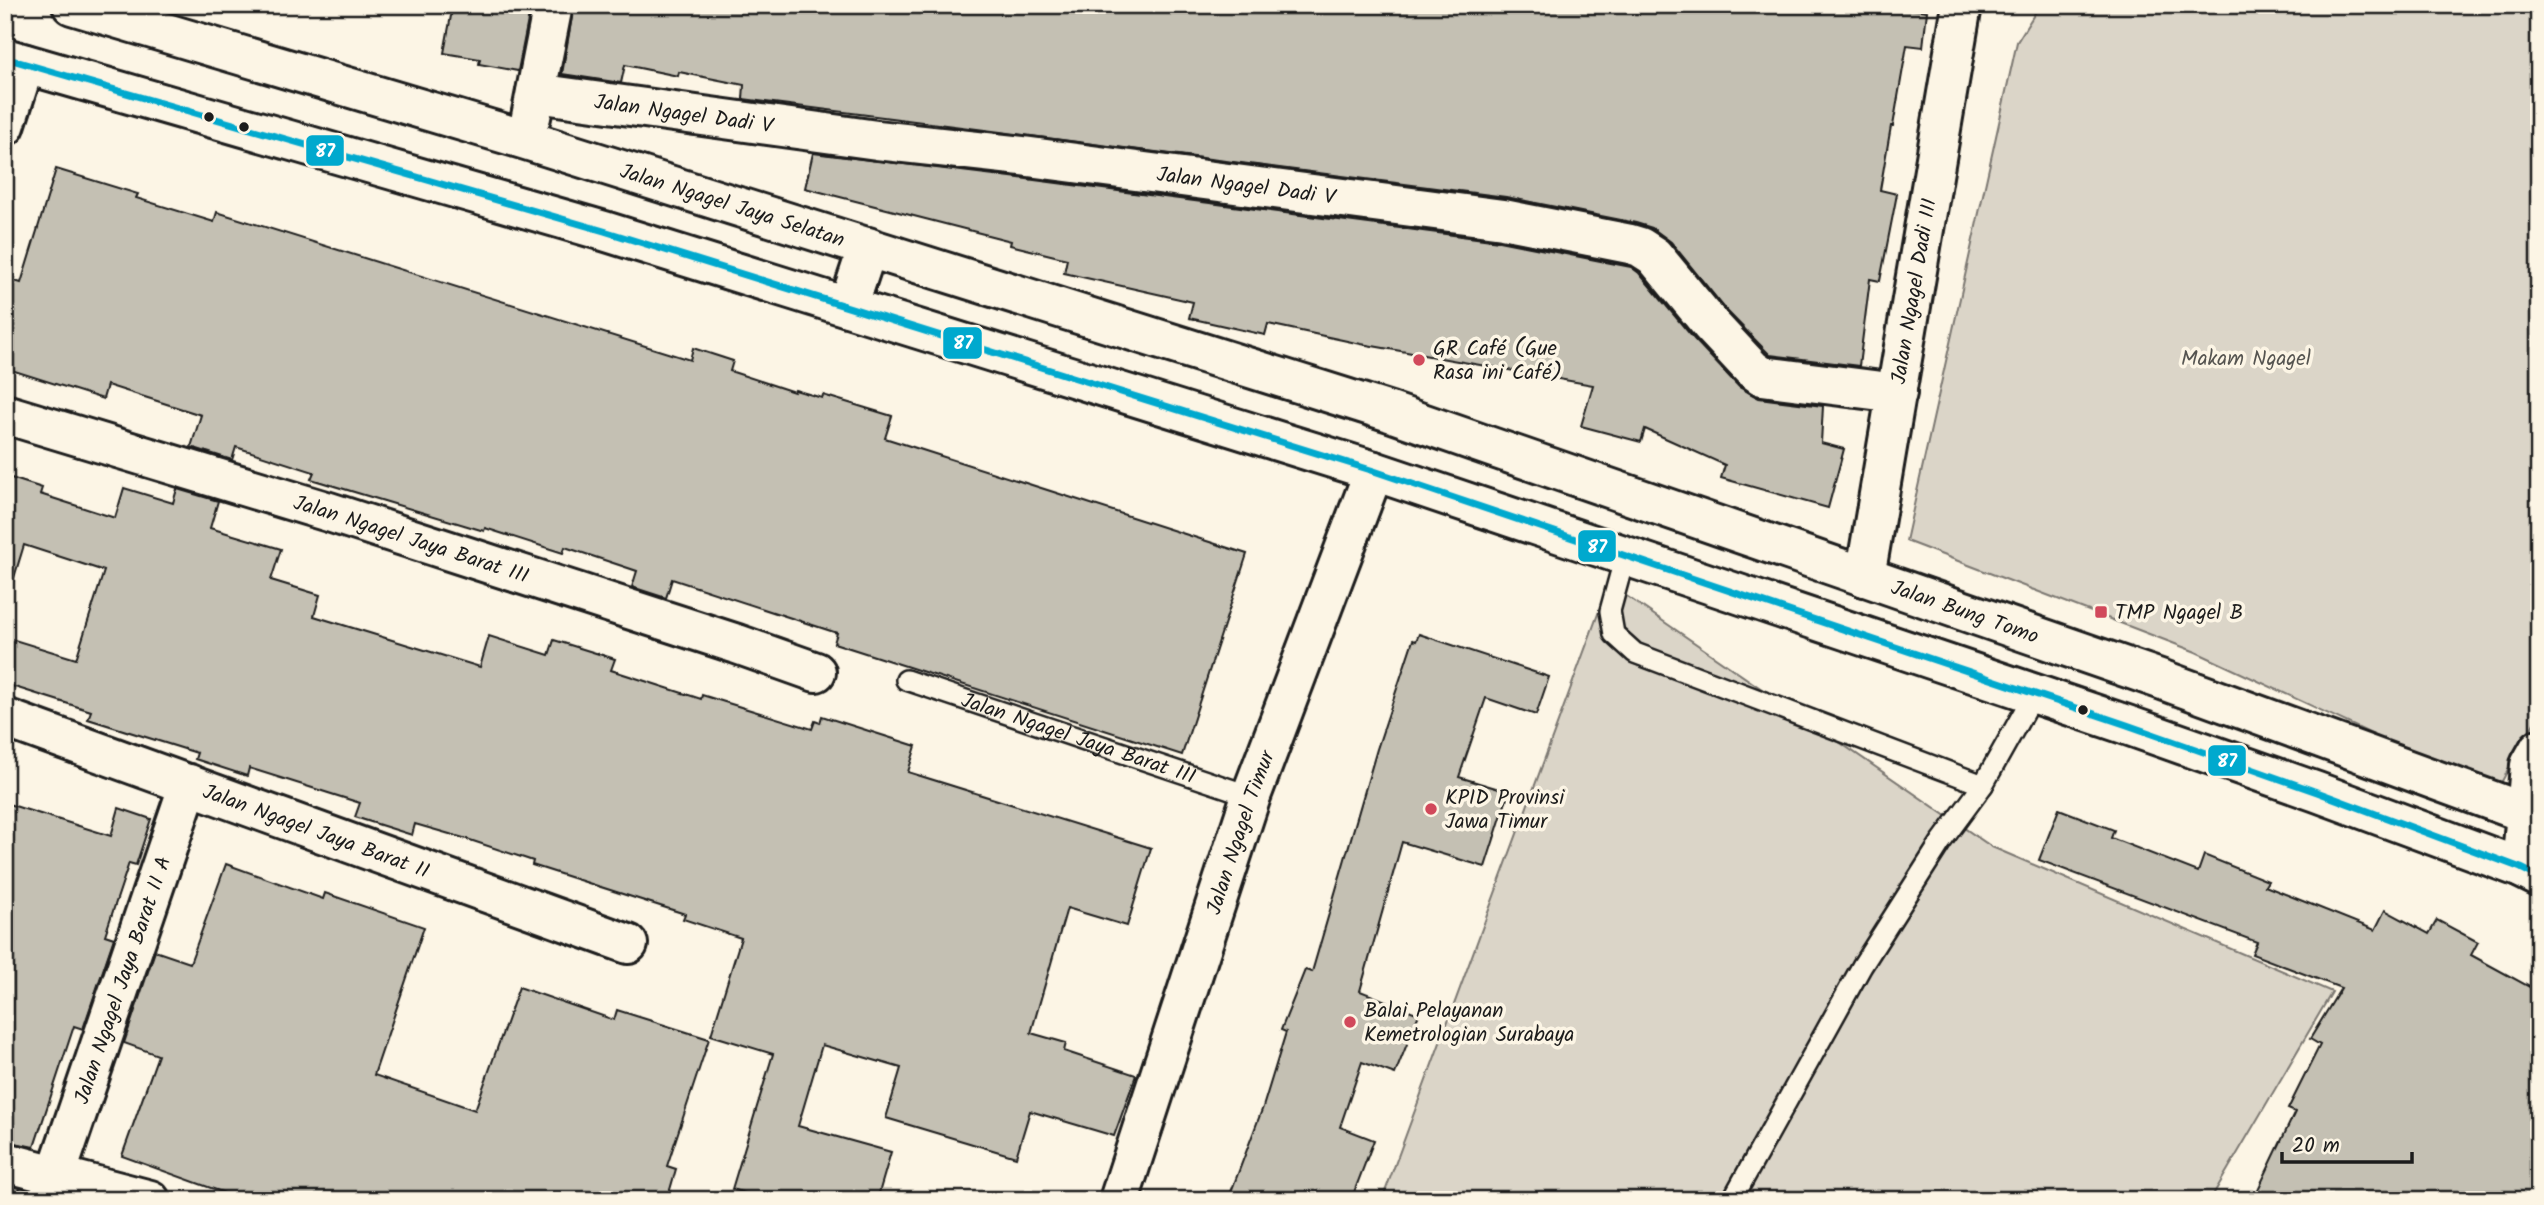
<svg xmlns="http://www.w3.org/2000/svg" width="2544" height="1205" font-family="Kalam,sans-serif">
	<rect width="100%" height="100%" fill="#fcf5e5"/>
	<filter id="ink" filterUnits="userSpaceOnUse"><feTurbulence type="fractalNoise" baseFrequency=".0143" numOctaves="2"/><feDisplacementMap in="SourceGraphic" scale="14" xChannelSelector="R" yChannelSelector="G"/><feConvolveMatrix kernelMatrix="1 2 1 2 8 2 1 2 1" color-interpolation-filters="sRGB"/></filter>
	<g filter="url(#ink)">
		<g fill="#dbd5c8" stroke="#7c7872" stroke-width="2">
			<polygon points="2040,5 2539,5 2539,714 2496,792 2196,652 1906,541 2017,42"/>
			<polygon points="1609,584 1992,847 2332,992 2210,1200 1382,1200"/>
		</g>
		<g fill="#c4c0b3" stroke="#1c1c1c" stroke-width="2">
			<polygon points="453,5 531,5 518,71 479,64 480,59 444,53"/>
			<polygon points="574,5 1883,5 1927,11 1923,47 1907,45 1893,126 1891,126 1880,190 1897,194 1880,281 1870,279 1859,366 1770,355 1726,310 1671,242 1652,228 1636,223 1506,197 743,99 744,85 679,72 678,76 625,65 621,83 562,74"/>
			<polygon points="813,153 1019,178 1499,241 1631,267 1639,273 1694,339 1739,387 1759,398 1823,406 1821,443 1844,449 1828,508 1721,478 1725,465 1645,429 1641,442 1581,426 1593,385 1361,344 1268,324 1265,335 1189,318 1193,302 1064,273 1067,259 1010,245 1011,241 805,188"/>
			<polygon points="56,169 138,194 136,198 214,222 217,212 690,360 693,348 733,361 730,371 794,392 795,390 822,398 823,395 892,416 885,438 1247,554 1182,755 834,643 837,633 672,579 666,598 632,587 637,571 565,547 563,553 485,528 484,531 311,479 314,472 236,447 232,460 191,447 201,415 107,385 103,399 5,368 5,278 21,283"/>
			<polygon points="5,476 42,488 40,494 115,518 124,488 173,503 177,489 218,501 210,528 281,549 271,580 320,595 314,616 480,667 489,636 549,655 554,640 615,659 611,670 701,699 702,695 812,729 815,721 820,723 822,716 916,746 908,772 1151,848 1127,926 1067,908 1031,1033 1066,1043 1064,1051 1136,1075 1114,1136 1030,1111 1016,1157 886,1118 901,1068 822,1045 798,1126 891,1152 877,1200 769,1200 732,1189 773,1054 711,1035 741,938 683,919 685,914 532,865 533,861 467,839 415,824 412,835 355,817 360,803 249,768 247,776 195,759 197,753 88,719 91,711 5,684 5,637 76,659 104,571 24,545 13,581 5,579"/>
			<polygon points="1419,634 1549,677 1536,715 1486,698 1459,777 1509,792 1485,867 1402,842 1360,991 1419,1014 1395,1074 1362,1062 1340,1127 1374,1140 1351,1200 1228,1200 1263,1107 1286,1032 1281,1030 1305,970 1312,972 1377,749 1413,640 1416,641"/>
			<polygon points="5,803 111,836 119,808 151,819 136,865 129,863 105,935 114,938 83,1029 74,1026 34,1147 5,1141"/>
			<polygon points="2059,809 2114,830 2111,838 2198,872 2204,855 2268,881 2265,886 2375,930 2385,910 2429,934 2437,920 2478,942 2471,955 2539,992 2539,1200 2253,1200 2295,1112 2288,1109 2320,1045 2310,1039 2341,988 2252,954 2257,942 2039,860"/>
			<polygon points="226,864 323,899 325,893 424,927 374,1075 475,1110 519,987 614,1020 617,1010 709,1039 667,1166 676,1169 667,1200 244,1200 122,1156 158,1055 124,1043 155,951 190,963"/>
			<polygon points="5,1185 20,1188 16,1200 5,1200"/>
		</g>
		<g fill="none" stroke-linecap="round" stroke-linejoin="round">
			<g stroke="#1c1c1c" stroke-width="24">
				<g id="service">
					<polyline points="1625,556 1610,611 1614,634 1635,653 1983,785"/>
					<path id="s1" d="M906,680L1251,796"/>
					<polyline points="1732,1200 1862,966 1941,842 1983,785 2034,694"/>
				</g>
			</g>
			<g stroke="#1c1c1c" stroke-width="44">
				<g id="minor">
					<path id="s2" d="M536,93L877,140L1022,156L1503,219L1630,244L1640,247L1654,256L1710,324L1752,369L1762,376L1897,393"/>
					<polyline points="531,117 553,5"/>
					<polyline points="5,126 25,64"/>
					<path id="s3" d="M5,414L329,512L737,644L816,672"/>
					<path id="s4" d="M1865,577L1962,5"/>
					<path id="s5" d="M5,718L628,944"/>
					<polyline points="2521,868 2526,812"/>
					<polyline points="5,1162 150,1200"/>
					<path id="s6" d="M56,1175L189,784"/>
				</g>
			</g>
			<g stroke="#1c1c1c" stroke-width="44">
				<g id="tertiary">
					<polyline points="2526,812 2530,765 2539,749"/>
					<path id="s7" d="M1119,1200L1251,796L1374,471"/>
				</g>
			</g>
			<g stroke="#1c1c1c" stroke-width="44">
				<g id="primary">
					<path id="s8" d="M72,5L526,140L1390,412L2160,679L2539,818"/>
					<polyline points="5,58 604,231 1374,471 2127,725 2317,792 2521,868 2539,877"/>
					<polyline points="848,307 868,247"/>
				</g>
			</g>
			<use href="#service" stroke="#fcf5e5" stroke-width="19"/>
			<use href="#minor" stroke="#fcf5e5" stroke-width="38"/>
			<use href="#tertiary" stroke="#fcf5e5" stroke-width="38"/>
			<use href="#primary" stroke="#fcf5e5" stroke-width="38"/>
			<g stroke="#fcf5e5" stroke-width="12">
				<polyline id="bus-1" points="5,58 604,231 1374,471 2127,725 2317,792 2521,868 2539,877"/>
			</g>
			<use href="#bus-1" stroke="#00a9ce" stroke-width="7"/>
		</g>
	</g>
	<g fill="#1c1c1c" stroke="#fcf5e5" stroke-width="2.5">
		<circle cx="209" cy="117" r="6"/>
		<circle cx="244" cy="127" r="6"/>
		<circle cx="2083" cy="710" r="6"/>
	</g>
	<g fill="#d1495b" stroke="#fcf5e5" stroke-width="2.5">
		<circle cx="1419" cy="360" r="7"/>
		<rect x="2094" y="605" width="14" height="14" rx="3.5"/>
		<circle cx="1431" cy="809" r="7"/>
		<circle cx="1350" cy="1022" r="7"/>
	</g>
	<g text-anchor="middle" stroke-width="7" stroke-linejoin="round" paint-order="stroke">
		<g font-size="21" fill="#1c1c1c" stroke="#fcf5e5">
			<text dy="7" stroke="none"><textPath href="#s2" startOffset="149">Jalan Ngagel Dadi V</textPath></text>
			<text dy="7" stroke="none"><textPath href="#s2" startOffset="716">Jalan Ngagel Dadi V</textPath></text>
			<text dy="7" stroke="none"><textPath href="#s8" startOffset="690">Jalan Ngagel Jaya Selatan</textPath></text>
			<text dy="7" stroke="none"><textPath href="#s4" startOffset="290">Jalan Ngagel Dadi III</textPath></text>
			<text dy="7" stroke="none"><textPath href="#s3" startOffset="425">Jalan Ngagel Jaya Barat III</textPath></text>
			<text dy="7" stroke="none"><textPath href="#s8" startOffset="1988">Jalan Bung Tomo</textPath></text>
			<text dy="7" stroke="none"><textPath href="#s1" startOffset="182">Jalan Ngagel Jaya Barat III</textPath></text>
			<text dy="7" stroke="none"><textPath href="#s5" startOffset="331">Jalan Ngagel Jaya Barat II</textPath></text>
			<text dy="7" stroke="none"><textPath href="#s7" startOffset="387">Jalan Ngagel Timur</textPath></text>
			<text dy="7" stroke="none"><textPath href="#s6" startOffset="206">Jalan Ngagel Jaya Barat II A</textPath></text>
		</g>
		<g font-size="21" fill="#1c1c1c" stroke="#fcf5e5" text-anchor="start">
			<text x="1433" y="355">GR Café (Gue<tspan x="1433" dy="24">Rasa ini Café)</tspan></text>
			<text x="2115" y="619">TMP Ngagel B</text>
			<text x="1445" y="804">KPID Provinsi<tspan x="1445" dy="24">Jawa Timur</tspan></text>
			<text x="1364" y="1017">Balai Pelayanan<tspan x="1364" dy="24">Kemetrologian Surabaya</tspan></text>
		</g>
		<g font-size="21" fill="#555450" stroke="#fcf5e5">
			<text x="2246" y="365">Makam Ngagel</text>
		</g>
	</g>
	<g stroke="#fcf5e5" stroke-width="2.5">
		<rect x="305" y="134" width="40" height="33" rx="7" fill="#00a9ce"/>
		<rect x="942" y="326" width="41" height="34" rx="7" fill="#00a9ce"/>
		<rect x="1577" y="529" width="40" height="34" rx="7" fill="#00a9ce"/>
		<rect x="2207" y="744" width="40" height="33" rx="7" fill="#00a9ce"/>
	</g>
	<g font-size="19" text-anchor="middle" font-weight="bold" fill="#fff">
		<text x="325" y="157">87</text>
		<text x="963" y="349">87</text>
		<text x="1597" y="553">87</text>
		<text x="2227" y="767">87</text>
	</g>
	<rect width="2544" height="1205" fill="none" stroke="#fcf5e5" stroke-width="28"/>
	<rect x="14" y="14" width="2516" height="1177" fill="none" stroke="#1c1c1c" stroke-width="2.5" filter="url(#ink)"/>
	<path d="M2282 1152v10h130v-10" fill="none" stroke="#1c1c1c" stroke-width="3.5"/>
	<text x="2292" y="1152" font-size="21" fill="#1c1c1c" stroke="#fcf5e5" stroke-width="5" paint-order="stroke">20 m</text>
</svg>
